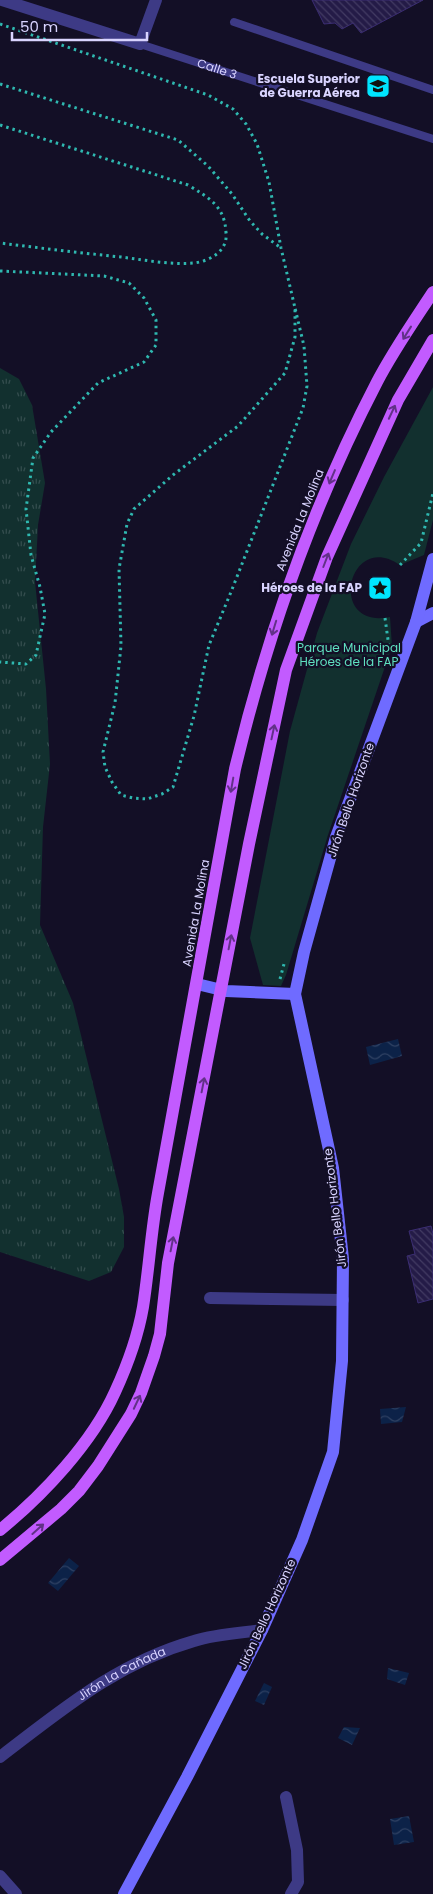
<svg xmlns="http://www.w3.org/2000/svg" width="433" height="1894" font-family="Poppins,sans-serif">
	<defs>
		<pattern id="grass-tufts" width="24" height="20" patternUnits="userSpaceOnUse" patternTransform="scale(1.25)"><rect width="24" height="20" fill="#12302f"/><path d="M3 7l-1-3M5 7V3M7 7l1-3M15 17l-1-3M17 17v-4M19 17l1-3" fill="none" stroke="#344d4e"/></pattern>
		<pattern id="water-waves" width="16" height="10" patternUnits="userSpaceOnUse" patternTransform="scale(1.25)"><rect width="16" height="10" fill="#0c2248"/><path d="M0 5q4-4 8 0t8 0" fill="none" stroke="#2f4163"/></pattern>
		<pattern id="building-back-hatch" width="6" height="6" patternUnits="userSpaceOnUse" patternTransform="scale(1.25)"><rect width="6" height="6" fill="#241b47"/><path d="M-1 5l2 2M0 0l6 6M5-1l2 2" fill="none" stroke="#433b63"/></pattern>
	</defs>
	<rect width="100%" height="100%" fill="#130f26"/>
	<polygon fill="url(#grass-tufts)" points="0,368 19,379 32,405 45,483 38,525 35,582 46,689 50,764 43,827 40,925 73,1003 119,1189 124,1217 124,1247 111,1272 89,1281 0,1252"/>
	<path fill="#12302f" d="M433,387V520L424,555L400,565C348,529 326,630 390,617L392,646L328,835L286,975L281,986L263,985L250,938L290,731L317,633L351,544L384,477Z"/>
	<g fill="url(#water-waves)">
		<polygon points="398,1039 402,1056 370,1065 366,1047"/>
		<polygon points="406,1407 402,1422 381,1424 380,1409"/>
		<polygon points="69,1558 79,1566 58,1591 48,1583"/>
		<polygon points="388,1668 409,1673 405,1685 387,1679"/>
		<polygon points="264,1683 272,1687 264,1705 255,1701"/>
		<polygon points="344,1727 360,1728 352,1745 338,1738"/>
		<polygon points="409,1816 414,1842 394,1845 390,1819"/>
	</g>
	<g fill="url(#building-back-hatch)" stroke="#3b2d73">
		<polygon points="312,0 423,0 361,33 353,23 342,29 335,23 324,24"/>
		<polygon points="431,1226 433,1234 433,1299 418,1303 407,1256 415,1254 409,1231"/>
	</g>
	<g fill="none" stroke-linecap="round" stroke-linejoin="round">
		<g stroke="#2fb8b0" stroke-width="3" stroke-dasharray="2.5 4" stroke-linecap="butt">
			<polyline points="0,24 208,95 233,109 246,124 257,144 269,182 281,248 295,308 295,337 285,373 238,426 173,475 134,509 127,524 119,569 121,646 115,703 103,752 105,767 112,782 121,795 133,798 147,799 162,794 173,787 194,716 209,645 231,592 303,408 307,386 304,346 295,308"/>
			<polyline points="0,84 178,140 208,166 232,194 250,221 262,234 281,248"/>
			<path d="M0,125L188,185C209,198 225,206 226,233C228,251 210,261 194,263C170,265 145,260 121,257C81,253 40,248 0,243"/>
			<polyline points="0,271 104,276 129,283 144,298 156,320 156,345 144,362 98,383 51,432 33,458 26,509 31,555 40,587 45,614 36,655 26,664 0,662"/>
			<polyline points="400,565 421,543 433,493"/>
			<polyline points="385,618 389,647"/>
			<polyline points="280,979 284,964"/>
		</g>
		<g stroke="#3d3a85" stroke-width="8">
			<polyline points="234,22 433,90"/>
			<path id="s1" d="M140,44L433,139"/>
		</g>
		<g stroke="#3d3a85" stroke-width="12">
			<polyline points="2,0 140,44 156,0"/>
			<polyline points="210,1298 343,1300"/>
			<path id="s2" d="M0,1757C63,1709 117,1663 194,1641C216,1634 240,1633 262,1630"/>
			<polyline points="286,1797 297,1850 298,1882 291,1894"/>
			<polyline points="0,1876 16,1894"/>
		</g>
		<g stroke="#6f6bff" stroke-width="12">
			<polyline points="416,622 433,613"/>
			<polyline points="197,984 226,991 295,994"/>
			<polyline points="124,1894 187,1777 262,1630 302,1540 333,1452 342,1361 343,1259 333,1168 295,994 304,952 336,837 416,622 433,559"/>
		</g>
		<g stroke="#c25bff" stroke-width="12">
			<path d="M0,1530C43,1495 92,1443 115,1392C127,1366 138,1336 143,1307C149,1269 151,1231 158,1193C184,1052 210,911 235,769C267,635 313,505 377,382C393,351 414,321 433,292"/>
			<polyline points="0,1560 61,1509 79,1491 98,1466 131,1414 141,1393 154,1356 160,1334 168,1263 249,844 286,670 327,557 398,400 433,340"/>
		</g>
	</g>
	<defs><path id="oneway-shaft" d="M-6 0H5M1.5-3L5.5 0L1.5 3" fill="none" stroke-width="1.6" stroke-linecap="round" stroke-linejoin="round" transform="scale(1.25)"/></defs>
	<g stroke="#623188">
		<use href="#oneway-shaft" transform="translate(407 333) rotate(122)"/>
		<use href="#oneway-shaft" transform="translate(392 412) rotate(-65)"/>
		<use href="#oneway-shaft" transform="translate(332 477) rotate(113)"/>
		<use href="#oneway-shaft" transform="translate(326 560) rotate(-69)"/>
		<use href="#oneway-shaft" transform="translate(274 628) rotate(107)"/>
		<use href="#oneway-shaft" transform="translate(273 732) rotate(-78)"/>
		<use href="#oneway-shaft" transform="translate(232 785) rotate(100)"/>
		<use href="#oneway-shaft" transform="translate(230 942) rotate(-79)"/>
		<use href="#oneway-shaft" transform="translate(203 1085) rotate(-79)"/>
		<use href="#oneway-shaft" transform="translate(172 1244) rotate(-79)"/>
		<use href="#oneway-shaft" transform="translate(137 1402) rotate(-65)"/>
		<use href="#oneway-shaft" transform="translate(38 1529) rotate(-42)"/>
	</g>
	<defs>
		<g id="university-square" transform="scale(1.25)"><rect x="-9" y="-9" width="18" height="18" rx="4" fill="#00e5ff" stroke="#130f26"/><path d="M0-5L7-2L0 1L-7-2ZM-4 1L0 2.5L4 1V4Q0 6-4 4Z" fill="#111"/></g>
		<g id="sight-square" transform="scale(1.25)"><rect x="-9" y="-9" width="18" height="18" rx="4" fill="#00e5ff" stroke="#130f26"/><path d="M0-6L1.8-2.2L6-1.7L2.9 1.2L3.7 5.4L0 3.3L-3.7 5.4L-2.9 1.2L-6-1.7L-1.8-2.2Z" fill="#111"/></g>
	</defs>
	<g fill-rule="evenodd">
		<use href="#university-square" x="378" y="86"/>
		<use href="#sight-square" x="380" y="588"/>
	</g>
	<g text-anchor="middle" stroke-width="4.5" stroke-linejoin="round" paint-order="stroke">
		<g font-size="12" fill="#d9d4ff" stroke="#130f26">
			<text dy="4" stroke="none"><textPath href="#s1" startOffset="81">Calle 3</textPath></text>
			<text transform="translate(300 520) rotate(-68)" y="4">Avenida La Molina</text>
			<text transform="translate(351 800) rotate(-71)" y="4">Jirón Bello Horizonte</text>
			<text transform="translate(196 913) rotate(-80)" y="4">Avenida La Molina</text>
			<text transform="translate(335 1208) rotate(-97)" y="4">Jirón Bello Horizonte</text>
			<text transform="translate(267 1614) rotate(-65)" y="4">Jirón Bello Horizonte</text>
			<text dy="4" stroke="none"><textPath href="#s2" startOffset="148">Jirón La Cañada</textPath></text>
		</g>
		<g font-size="12" font-weight="bold" fill="#d9d4ff" stroke="#130f26" text-anchor="end">
			<text x="360" y="83">Escuela Superior<tspan x="360" dy="14">de Guerra Aérea</tspan></text>
			<text x="362" y="592">Héroes de la FAP</text>
		</g>
		<g font-size="12" fill="#5fe0c0" stroke="#130f26">
			<text x="349" y="652">Parque Municipal<tspan x="349" dy="14">Héroes de la FAP</tspan></text>
		</g>
	</g>
	<path d="M12 32v8h135v-8" fill="none" stroke="#d9d4ff" stroke-width="2.5"/>
	<text x="20" y="32" font-size="15" fill="#d9d4ff" stroke="#130f26" stroke-width="4" paint-order="stroke">50 m</text>
</svg>
